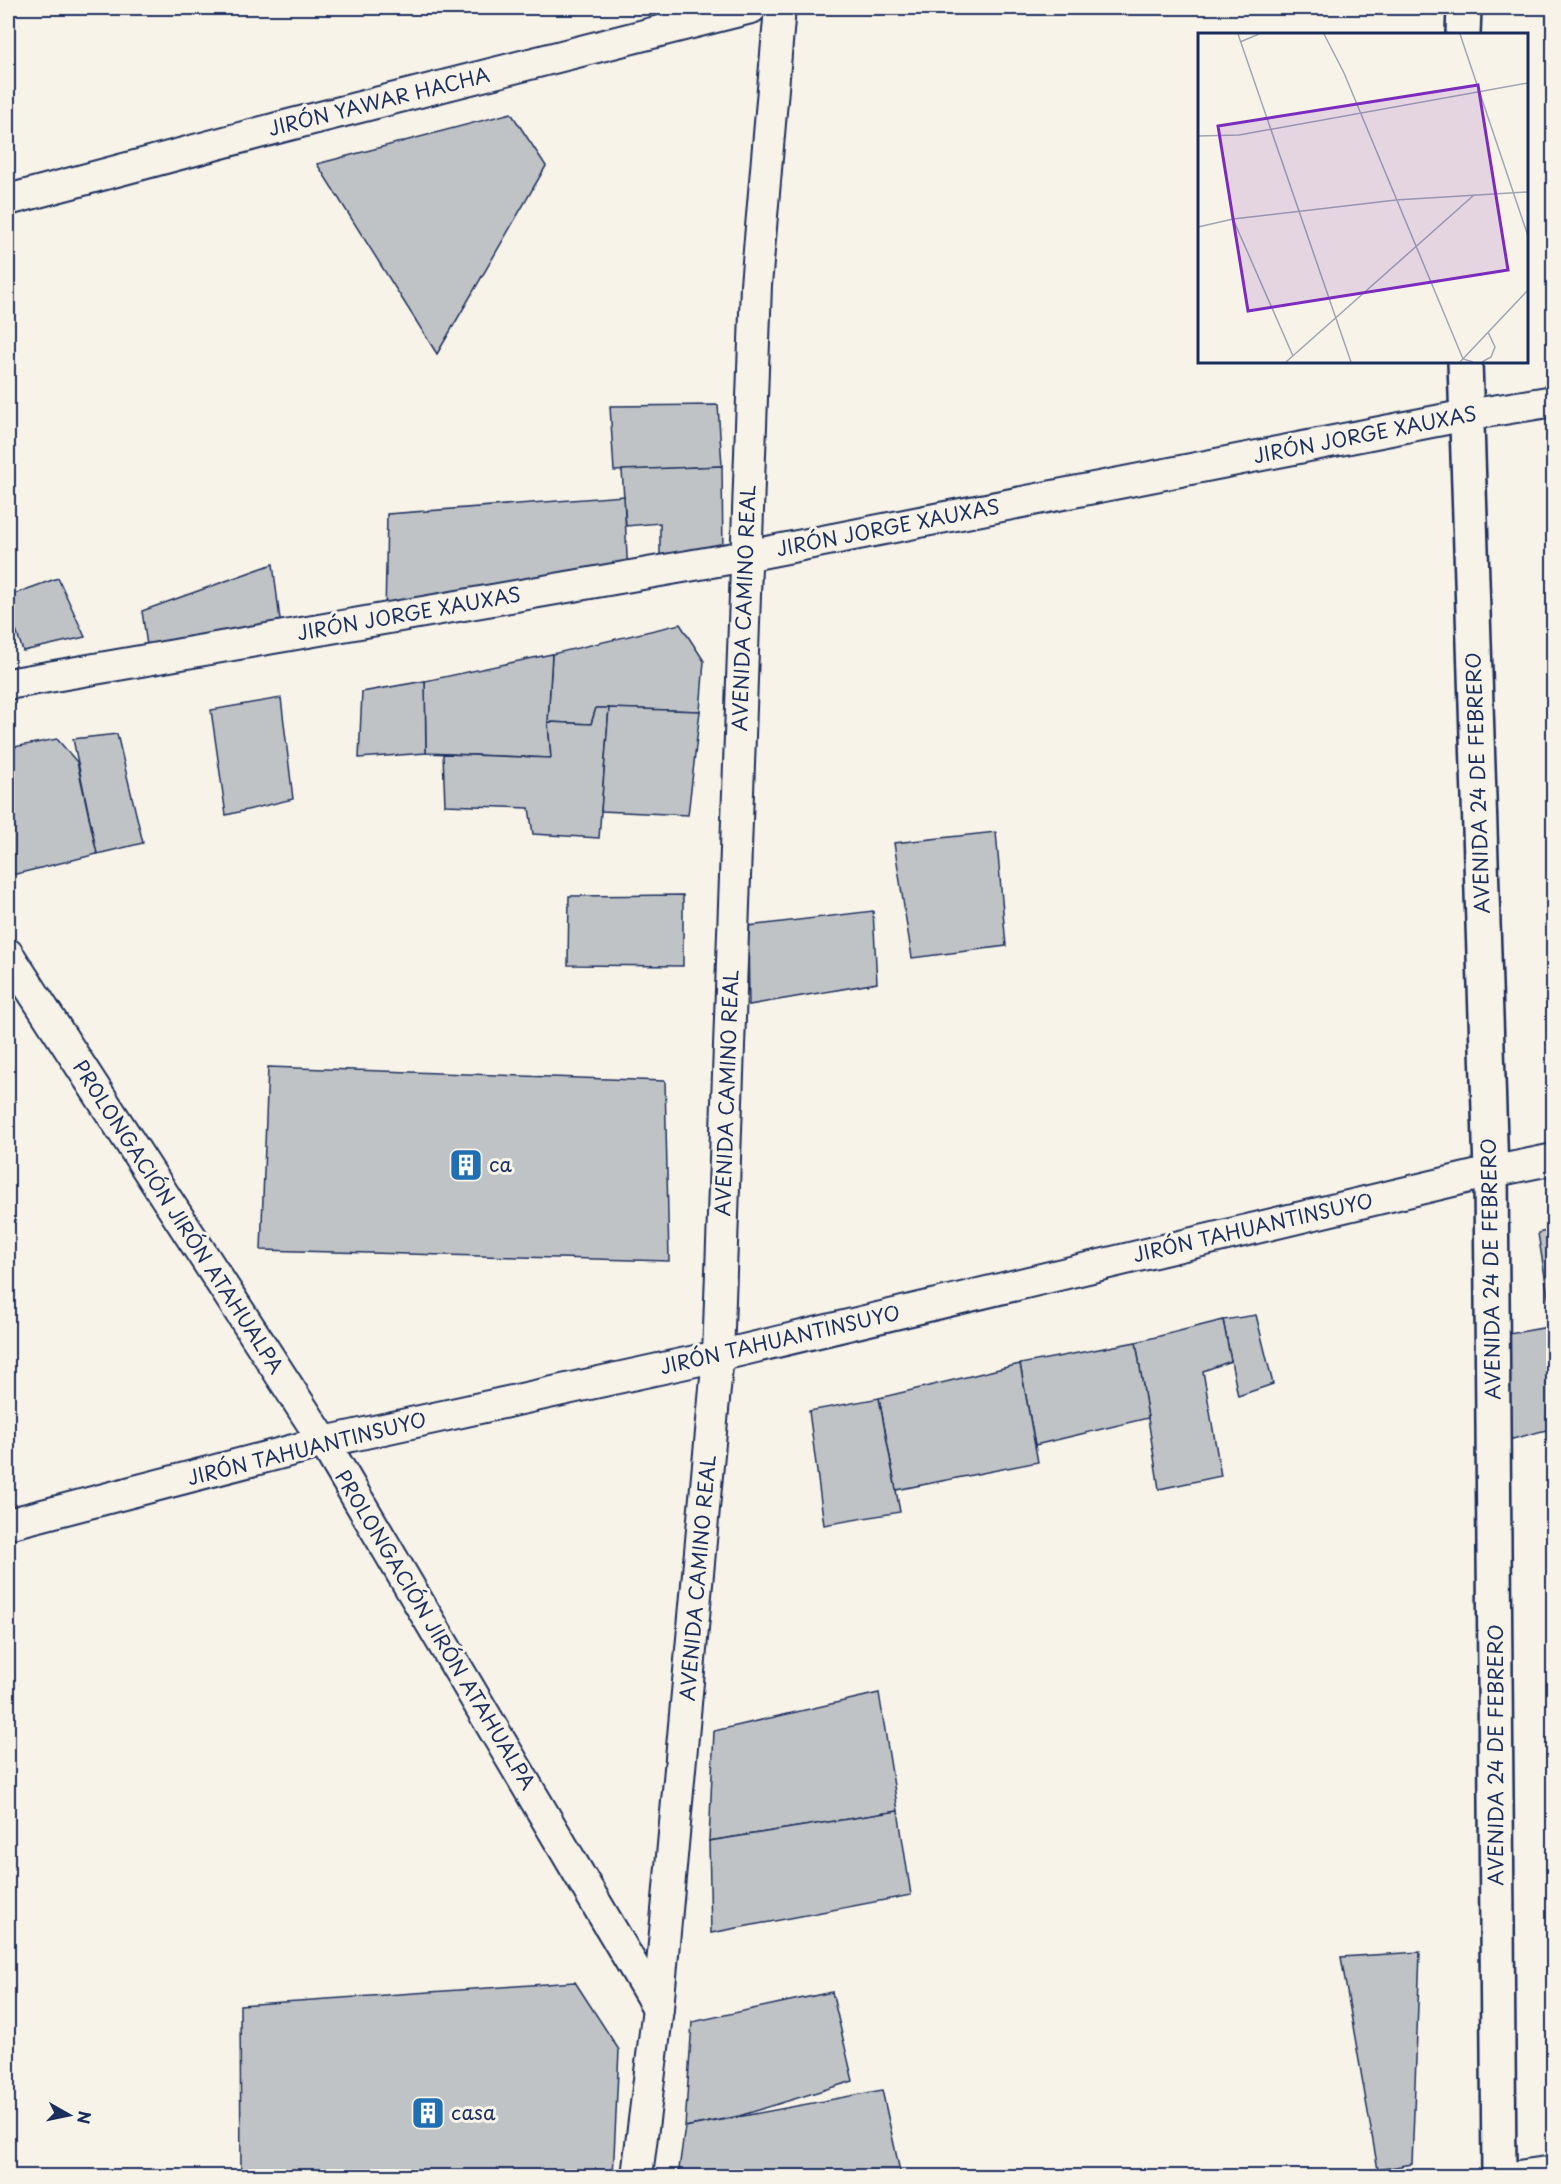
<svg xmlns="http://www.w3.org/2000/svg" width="1561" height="2184" font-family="'Playpen Sans',sans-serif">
	<rect width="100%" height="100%" fill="#f7f3e8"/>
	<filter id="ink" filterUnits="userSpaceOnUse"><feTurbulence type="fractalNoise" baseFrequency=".0167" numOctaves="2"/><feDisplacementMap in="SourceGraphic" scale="12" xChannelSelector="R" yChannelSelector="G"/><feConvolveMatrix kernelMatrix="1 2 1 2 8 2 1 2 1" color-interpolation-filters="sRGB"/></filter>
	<g filter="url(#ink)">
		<polygon fill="#e6e5de" points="1543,8 1553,8 1553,106"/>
		<g fill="#c0c3c5" stroke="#1b2f5e" stroke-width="1.5">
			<polygon points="511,113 546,166 437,354 317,164"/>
			<polygon points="718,405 722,466 614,471 610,406"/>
			<polygon points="722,466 723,559 660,570 660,523 626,526 622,470"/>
			<polygon points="624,496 628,576 385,618 387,514"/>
			<polygon points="273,564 282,636 149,659 142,611"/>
			<polygon points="58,578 85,637 23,651 8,607 8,596"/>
			<polygon points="680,624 704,661 700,711 596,708 591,724 548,722 552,654"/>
			<polygon points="552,654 548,722 551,758 426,753 425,681"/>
			<polygon points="425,681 426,753 359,758 362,692"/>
			<polygon points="281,698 293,799 226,815 211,710"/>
			<polygon points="596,708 609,708 599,838 533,834 529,808 445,805 443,754 551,758 548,722 591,724"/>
			<polygon points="609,708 700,711 688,815 601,811"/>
			<polygon points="117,734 143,843 97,854 73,739"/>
			<polygon points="57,739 77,762 97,854 8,876 8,748"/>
			<polygon points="996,832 1006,946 912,958 894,843"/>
			<polygon points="683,895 683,966 568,965 569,896"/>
			<polygon points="873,911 877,983 749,1005 748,926"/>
			<polygon points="268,1067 665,1081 669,1261 261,1250"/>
			<polygon points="1554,1229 1554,1321 1552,1321 1538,1233"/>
			<polygon points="1256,1315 1273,1384 1238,1396 1223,1320"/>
			<polygon points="1223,1320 1231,1361 1203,1371 1221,1476 1159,1489 1136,1342"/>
			<polygon points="1554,1326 1554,1428 1505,1441 1492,1337"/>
			<polygon points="1136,1342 1148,1418 1035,1445 1020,1364"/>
			<polygon points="1020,1364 1038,1462 896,1490 879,1398"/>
			<polygon points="879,1398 900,1512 824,1525 809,1411"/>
			<polygon points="879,1693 898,1811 709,1841 714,1731"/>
			<polygon points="898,1811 911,1895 711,1933 709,1841"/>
			<polygon points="1420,1952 1412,2164 1378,2170 1341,1957"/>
			<polygon points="575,1982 619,2050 613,2176 241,2176 240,2005"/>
			<polygon points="832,1992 853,2081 739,2116 685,2127 692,2022"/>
			<polygon points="882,2090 901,2176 678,2176 685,2127"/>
		</g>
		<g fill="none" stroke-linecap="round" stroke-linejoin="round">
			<g stroke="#1b2f5e" stroke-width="34">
				<g id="minor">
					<polyline points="8,200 281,127 751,8"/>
					<polyline points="8,684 746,556 1467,415 1554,401"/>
					<polyline points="8,954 324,1442 658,2008"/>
					<polyline points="8,1524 324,1442 718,1356 1491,1172 1554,1159"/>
					<polyline points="637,2176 658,2008 718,1356 756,285 780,8"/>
					<polyline points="1518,2176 1554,2171"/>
				</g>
			</g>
			<g stroke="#1b2f5e" stroke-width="38">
				<g id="tertiary">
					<polyline points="1463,34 1464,8"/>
					<polyline points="1465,362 1491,1172 1499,2176"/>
				</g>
			</g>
			<use href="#minor" stroke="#f7f3e8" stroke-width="30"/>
			<use href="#tertiary" stroke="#f7f3e8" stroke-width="33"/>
		</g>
	</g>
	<defs>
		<g id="building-square" transform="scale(1.725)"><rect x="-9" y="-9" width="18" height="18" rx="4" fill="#1f6fb2" stroke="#f7f3e8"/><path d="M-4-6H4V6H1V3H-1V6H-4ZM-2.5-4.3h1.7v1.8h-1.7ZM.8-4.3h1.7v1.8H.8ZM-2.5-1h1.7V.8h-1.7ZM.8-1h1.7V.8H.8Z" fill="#fff"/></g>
	</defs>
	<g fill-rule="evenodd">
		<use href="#building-square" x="466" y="1165"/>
		<use href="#building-square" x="428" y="2113"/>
	</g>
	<g text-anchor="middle" stroke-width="6" stroke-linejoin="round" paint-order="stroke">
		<g font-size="20" fill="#1b2f5e" stroke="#f7f3e8">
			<text transform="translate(379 102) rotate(-14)" y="7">JIRÓN YAWAR HACHA</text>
			<text transform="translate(1365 435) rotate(-11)" y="7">JIRÓN JORGE XAUXAS</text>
			<text transform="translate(888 528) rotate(-11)" y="7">JIRÓN JORGE XAUXAS</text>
			<text transform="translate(744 608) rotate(-88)" y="7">AVENIDA CAMINO REAL</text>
			<text transform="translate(409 614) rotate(-10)" y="7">JIRÓN JORGE XAUXAS</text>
			<text transform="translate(1478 783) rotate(-92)" y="7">AVENIDA 24 DE FEBRERO</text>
			<text transform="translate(727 1093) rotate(-88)" y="7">AVENIDA CAMINO REAL</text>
			<text transform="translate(178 1217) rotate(57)" y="7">PROLONGACIÓN JIRÓN ATAHUALPA</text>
			<text transform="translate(1253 1228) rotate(-13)" y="7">JIRÓN TAHUANTINSUYO</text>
			<text transform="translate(1491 1269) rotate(-91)" y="7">AVENIDA 24 DE FEBRERO</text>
			<text transform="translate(780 1340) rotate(-13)" y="7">JIRÓN TAHUANTINSUYO</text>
			<text transform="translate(307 1449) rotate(-14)" y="7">JIRÓN TAHUANTINSUYO</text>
			<text transform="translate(698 1578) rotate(-85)" y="7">AVENIDA CAMINO REAL</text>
			<text transform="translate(435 1630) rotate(59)" y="7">PROLONGACIÓN JIRÓN ATAHUALPA</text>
			<text transform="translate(1496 1755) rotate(-90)" y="7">AVENIDA 24 DE FEBRERO</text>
		</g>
		<g font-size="20" fill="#1b2f5e" stroke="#f7f3e8" text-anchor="start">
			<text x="489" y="1172">ca</text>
			<text x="451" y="2120">casa</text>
		</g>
	</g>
	<g transform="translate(1198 33)">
		<rect width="330" height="330" fill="#f7f3e8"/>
		<path fill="none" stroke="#9fa5b1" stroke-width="1.5" d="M40,1L153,329M126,1L146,40L265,326L275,329M262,1L330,203M42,9L61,1M0,103L41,102L330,50M35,186L95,323M0,194L35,186L198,167L330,159M88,329L276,162M262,329L330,257M284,329L293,324L297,314L290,299"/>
		<path fill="#7b2cbf" fill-opacity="0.15" stroke="#7b2cbf" stroke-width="3" d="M280,52L310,237L50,278L20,93Z"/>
		<rect width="330" height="330" fill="none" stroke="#1b2f5e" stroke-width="3"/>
	</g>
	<rect width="1561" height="2184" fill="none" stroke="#f7f3e8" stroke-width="30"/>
	<rect x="15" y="15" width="1531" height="2154" fill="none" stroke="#1b2f5e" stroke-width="2" filter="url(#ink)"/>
	<g transform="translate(69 2115) rotate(99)" stroke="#f7f3e8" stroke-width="4.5" paint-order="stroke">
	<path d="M0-4.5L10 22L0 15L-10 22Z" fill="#1b2f5e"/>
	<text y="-9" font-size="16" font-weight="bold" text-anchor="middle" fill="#1b2f5e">N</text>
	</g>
</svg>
